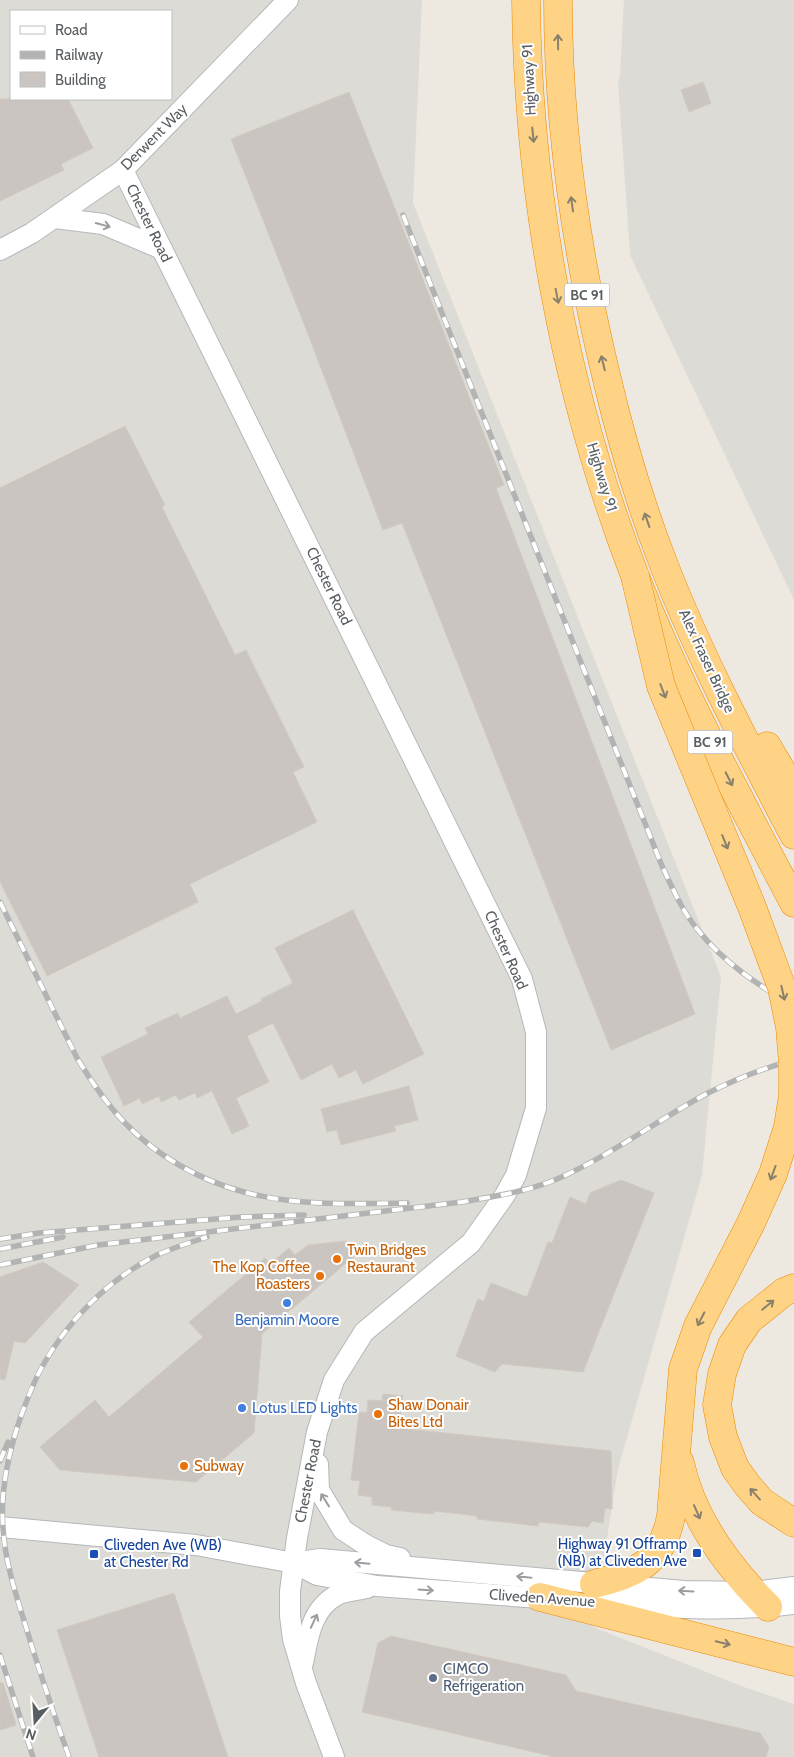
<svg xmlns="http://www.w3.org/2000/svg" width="794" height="1757" font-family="Cabin,sans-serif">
	<rect width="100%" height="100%" fill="#ede9e1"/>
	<g fill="#dddbd5" fill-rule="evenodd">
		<path d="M0,0H422L413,203L721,977L702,1175L618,1469L593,1627L744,1687L794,1704V1757H0ZM11,11H171V99H11Z"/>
		<polygon points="624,0 794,0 794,600 630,255 618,81 620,75"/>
	</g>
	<g fill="#cac5c0" stroke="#d1cabf">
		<polygon points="703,82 711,103 689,112 681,90"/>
		<polygon points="349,92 504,485 496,488 695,1014 611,1050 402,523 383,530 308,334 231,139"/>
		<polygon points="0,99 68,99 93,148 61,164 64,170 0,201"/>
		<polygon points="125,426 165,505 162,507 235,655 246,650 304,767 293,772 317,822 190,884 198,902 47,976 0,882 0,488"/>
		<polygon points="353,910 424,1054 363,1084 356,1070 339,1078 332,1064 301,1080 273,1023 247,1036 269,1082 236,1098 249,1126 232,1134 212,1091 197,1098 195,1093 179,1100 176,1095 161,1102 159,1096 142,1104 140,1098 124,1106 101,1057 148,1034 145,1028 178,1013 180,1018 227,996 236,1014 262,1001 261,999 293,983 275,948"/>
		<polygon points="409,1086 418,1120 394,1126 396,1131 341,1145 337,1130 327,1132 321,1109"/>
		<polygon points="621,1180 654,1193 583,1372 502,1364 495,1372 456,1356 478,1299 484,1301 491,1283 527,1297 548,1242 552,1243 570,1197 586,1204 590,1193"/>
		<polygon points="346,1241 357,1254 262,1334 254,1433 196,1482 60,1470 40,1447 95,1400 109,1417 203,1337 189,1322 265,1258 270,1264 289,1248 295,1255 308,1245"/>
		<polygon points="43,1262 79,1285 25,1343 14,1341 5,1380 0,1379 0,1277"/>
		<polygon points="383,1394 403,1396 400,1420 408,1429 611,1451 612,1509 605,1508 603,1523 592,1521 588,1527 540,1522 538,1526 477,1519 477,1516 435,1511 433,1514 391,1510 392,1507 372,1505 372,1497 358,1495 360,1481 351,1480 359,1412 367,1413 368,1400 382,1401"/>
		<polygon points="174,1593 228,1757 99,1757 57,1630"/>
		<polygon points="391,1636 566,1675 576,1691 760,1733 769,1747 766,1757 555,1757 362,1712 378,1643"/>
		<polygon points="0,1683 3,1683 16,1725 0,1730"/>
	</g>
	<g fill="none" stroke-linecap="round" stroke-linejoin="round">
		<g stroke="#b4b8bc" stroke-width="22">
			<g id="minor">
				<polyline points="123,170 522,979 536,1032 536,1108 516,1175 505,1195 471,1243 364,1332 334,1380 317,1432 297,1538 290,1591 290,1616 293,1639 306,1683 334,1757"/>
				<polyline points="55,218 103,224 162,249"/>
				<polyline points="0,250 32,233 123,170 288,0"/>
				<polyline points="318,1464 319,1490 343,1530 366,1545 386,1555 400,1558"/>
				<polyline points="0,1527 196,1545 294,1563 317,1575 377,1586 554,1599"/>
				<polyline points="294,1563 320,1559 684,1591 753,1592 794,1587"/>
				<path d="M598,1602C663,1608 728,1612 794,1604"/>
				<path d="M303,1663C308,1638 311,1609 337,1595C345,1591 358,1590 367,1588"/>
			</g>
		</g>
		<g stroke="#ed8900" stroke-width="29">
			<g id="highway">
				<path d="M526,0C528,195 565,394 635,576C679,689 738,796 794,903"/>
				<path d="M558,0C558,128 576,251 606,375C621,439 640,504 664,565C700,658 748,747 794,835"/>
				<polyline points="767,746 794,792"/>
				<polyline points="794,1288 784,1292 749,1320 732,1345 722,1374 717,1405 723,1437 735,1468 748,1486 762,1502 794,1523"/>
				<path d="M680,1463C692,1519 728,1567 768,1607"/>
				<path d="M594,1584C637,1573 662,1563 671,1516L683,1369L698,1326L751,1223L773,1174L788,1127"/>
				<polyline points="540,1597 794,1662"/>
			</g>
		</g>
		<use href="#minor" stroke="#fff" stroke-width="20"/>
		<use href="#highway" stroke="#fed386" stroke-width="28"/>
		<g stroke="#b2b3b3" stroke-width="5.5">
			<g id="rail">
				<path d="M403,215L662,866C672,887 682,911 698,930C724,963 758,985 794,1006"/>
				<path d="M0,902L77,1058C91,1081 106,1103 124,1122C155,1155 201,1181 244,1192C296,1206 353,1204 407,1203"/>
				<polyline points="0,1239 39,1233 242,1217 304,1215"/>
				<polyline points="0,1249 63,1237"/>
				<path d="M0,1265L98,1245L462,1202C496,1196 532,1191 564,1176C614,1153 658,1120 706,1094C734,1080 763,1068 794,1060"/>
				<polyline points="0,1461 8,1442"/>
				<polyline points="0,1655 33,1757"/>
				<path d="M69,1757C54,1714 39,1671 26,1627C16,1595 5,1562 3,1528C0,1490 9,1451 21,1416C27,1400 33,1383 42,1367C67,1321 110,1278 157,1255C173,1248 191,1242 207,1237"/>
			</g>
		</g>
		<use href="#rail" stroke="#fff" stroke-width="4" stroke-dasharray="11" stroke-linecap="butt"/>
		<g stroke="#ed8900" stroke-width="29" stroke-linecap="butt">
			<polyline id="highway-bridge" points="635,576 661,686 752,907 782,988 790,1027 793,1064 793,1095 788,1127"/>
		</g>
		<use href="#highway-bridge" stroke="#fed386" stroke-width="28"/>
	</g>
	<defs><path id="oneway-shaft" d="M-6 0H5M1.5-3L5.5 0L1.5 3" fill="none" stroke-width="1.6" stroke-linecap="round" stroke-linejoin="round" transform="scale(1.25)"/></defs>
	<g stroke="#8a816d">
		<use href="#oneway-shaft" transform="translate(558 42) rotate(-91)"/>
		<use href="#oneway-shaft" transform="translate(533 135) rotate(84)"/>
		<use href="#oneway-shaft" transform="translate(572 204) rotate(-98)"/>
		<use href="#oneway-shaft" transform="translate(557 296) rotate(79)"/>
		<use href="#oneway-shaft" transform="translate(603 363) rotate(-104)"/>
		<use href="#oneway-shaft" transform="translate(647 520) rotate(-109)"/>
		<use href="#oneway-shaft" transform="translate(663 691) rotate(69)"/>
		<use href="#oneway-shaft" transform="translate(729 779) rotate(63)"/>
		<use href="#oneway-shaft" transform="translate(725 842) rotate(68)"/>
		<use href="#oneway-shaft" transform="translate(783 993) rotate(77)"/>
		<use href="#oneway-shaft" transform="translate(773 1173) rotate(110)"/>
		<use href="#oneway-shaft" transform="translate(768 1305) rotate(-39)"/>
		<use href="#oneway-shaft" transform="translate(701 1319) rotate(117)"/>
		<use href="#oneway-shaft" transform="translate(755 1494) rotate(-132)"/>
		<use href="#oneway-shaft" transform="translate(697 1512) rotate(66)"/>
		<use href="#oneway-shaft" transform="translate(723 1643) rotate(14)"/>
	</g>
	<g stroke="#9b9ea1">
		<use href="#oneway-shaft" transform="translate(103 225) rotate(15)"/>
		<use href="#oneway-shaft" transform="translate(325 1500) rotate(-122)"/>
		<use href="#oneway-shaft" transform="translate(362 1563) rotate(-175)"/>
		<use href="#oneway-shaft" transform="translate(524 1577) rotate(-174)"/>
		<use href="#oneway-shaft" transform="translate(426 1590) rotate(4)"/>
		<use href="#oneway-shaft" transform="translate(686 1591) rotate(-177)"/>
		<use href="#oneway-shaft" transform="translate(314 1621) rotate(-65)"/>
	</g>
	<g fill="#e8710a" stroke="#fff" stroke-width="2">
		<circle cx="337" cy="1259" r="5"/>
		<circle cx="320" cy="1276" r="5"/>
		<circle cx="378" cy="1414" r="5"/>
		<circle cx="184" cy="1466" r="5"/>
	</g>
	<g fill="#3f7fe0" stroke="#fff" stroke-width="2">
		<circle cx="287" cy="1303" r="5"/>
		<circle cx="242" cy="1408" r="5"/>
	</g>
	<g fill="#1a4fb4" stroke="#fff" stroke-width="2">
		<rect x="692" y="1548" width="10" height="10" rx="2.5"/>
		<rect x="89" y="1549" width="10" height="10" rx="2.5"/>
	</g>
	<circle fill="#5c6f8a" stroke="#fff" stroke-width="2" cx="433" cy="1678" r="5"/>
	<g text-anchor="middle" stroke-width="4" stroke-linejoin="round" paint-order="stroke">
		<g fill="#fff" stroke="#8b8e91" stroke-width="1">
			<rect x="564.5" y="283.5" width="45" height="23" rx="4"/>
			<rect x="687.5" y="730.5" width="45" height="23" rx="4"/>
		</g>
		<g font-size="14" font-weight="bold" fill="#595e62">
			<text x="587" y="300">BC 91</text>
			<text x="710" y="747">BC 91</text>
		</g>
		<g font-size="15" fill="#595e62" stroke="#fff">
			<text transform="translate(529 80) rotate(-93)" y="5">Highway 91</text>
			<text transform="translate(154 137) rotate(-45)" y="5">Derwent Way</text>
			<text transform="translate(149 223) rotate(64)" y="5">Chester Road</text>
			<text transform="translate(602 477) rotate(73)" y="5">Highway 91</text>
			<text transform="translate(329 586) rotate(64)" y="5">Chester Road</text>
			<text transform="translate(707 661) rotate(65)" y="5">Alex Fraser Bridge</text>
			<text transform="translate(506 950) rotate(66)" y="5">Chester Road</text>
			<text transform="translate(308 1481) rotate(-79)" y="5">Chester Road</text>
			<text transform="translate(542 1598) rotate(4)" y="5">Cliveden Avenue</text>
		</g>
		<g font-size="15" fill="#c56008" stroke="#fff" text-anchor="start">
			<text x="347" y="1255">Twin Bridges<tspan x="347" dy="17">Restaurant</tspan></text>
			<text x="310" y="1272" text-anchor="end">The Kop Coffee<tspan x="310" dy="17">Roasters</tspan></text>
			<text x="388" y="1410">Shaw Donair<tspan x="388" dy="17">Bites Ltd</tspan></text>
			<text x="194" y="1471">Subway</text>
		</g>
		<g font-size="15" fill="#366cbe" stroke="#fff">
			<text x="287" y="1325">Benjamin Moore</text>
			<text x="252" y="1413" text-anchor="start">Lotus LED Lights</text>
		</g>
		<g font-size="15" fill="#164399" stroke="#fff" text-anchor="end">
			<text x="687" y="1549">Highway 91 Offramp<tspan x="687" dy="17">(NB) at Cliveden Ave</tspan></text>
			<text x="104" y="1550" text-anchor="start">Cliveden Ave (WB)<tspan x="104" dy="17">at Chester Rd</tspan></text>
		</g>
		<g font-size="15" fill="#4e5e75" stroke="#fff" text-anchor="start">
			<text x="443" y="1674">CIMCO<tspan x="443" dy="17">Refrigeration</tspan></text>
		</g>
	</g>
	<rect x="10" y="10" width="162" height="90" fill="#ffffff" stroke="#bdbfc0"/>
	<rect x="20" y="26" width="25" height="8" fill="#ffffff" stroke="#bdbfc0"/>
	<text x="55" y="35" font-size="15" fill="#595e62">Road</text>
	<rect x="20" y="51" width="25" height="8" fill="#b2b3b3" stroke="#bdbfc0"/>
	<text x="55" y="60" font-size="15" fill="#595e62">Railway</text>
	<rect x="20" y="72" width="25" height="15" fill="#cac5c0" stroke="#bdbfc0"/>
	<text x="55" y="85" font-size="15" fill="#595e62">Building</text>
	<g transform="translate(35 1722) rotate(198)" stroke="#ffffff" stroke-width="4" paint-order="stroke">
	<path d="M0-4L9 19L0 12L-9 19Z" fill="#595e62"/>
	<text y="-8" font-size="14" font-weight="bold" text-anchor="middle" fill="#595e62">N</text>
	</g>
</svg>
